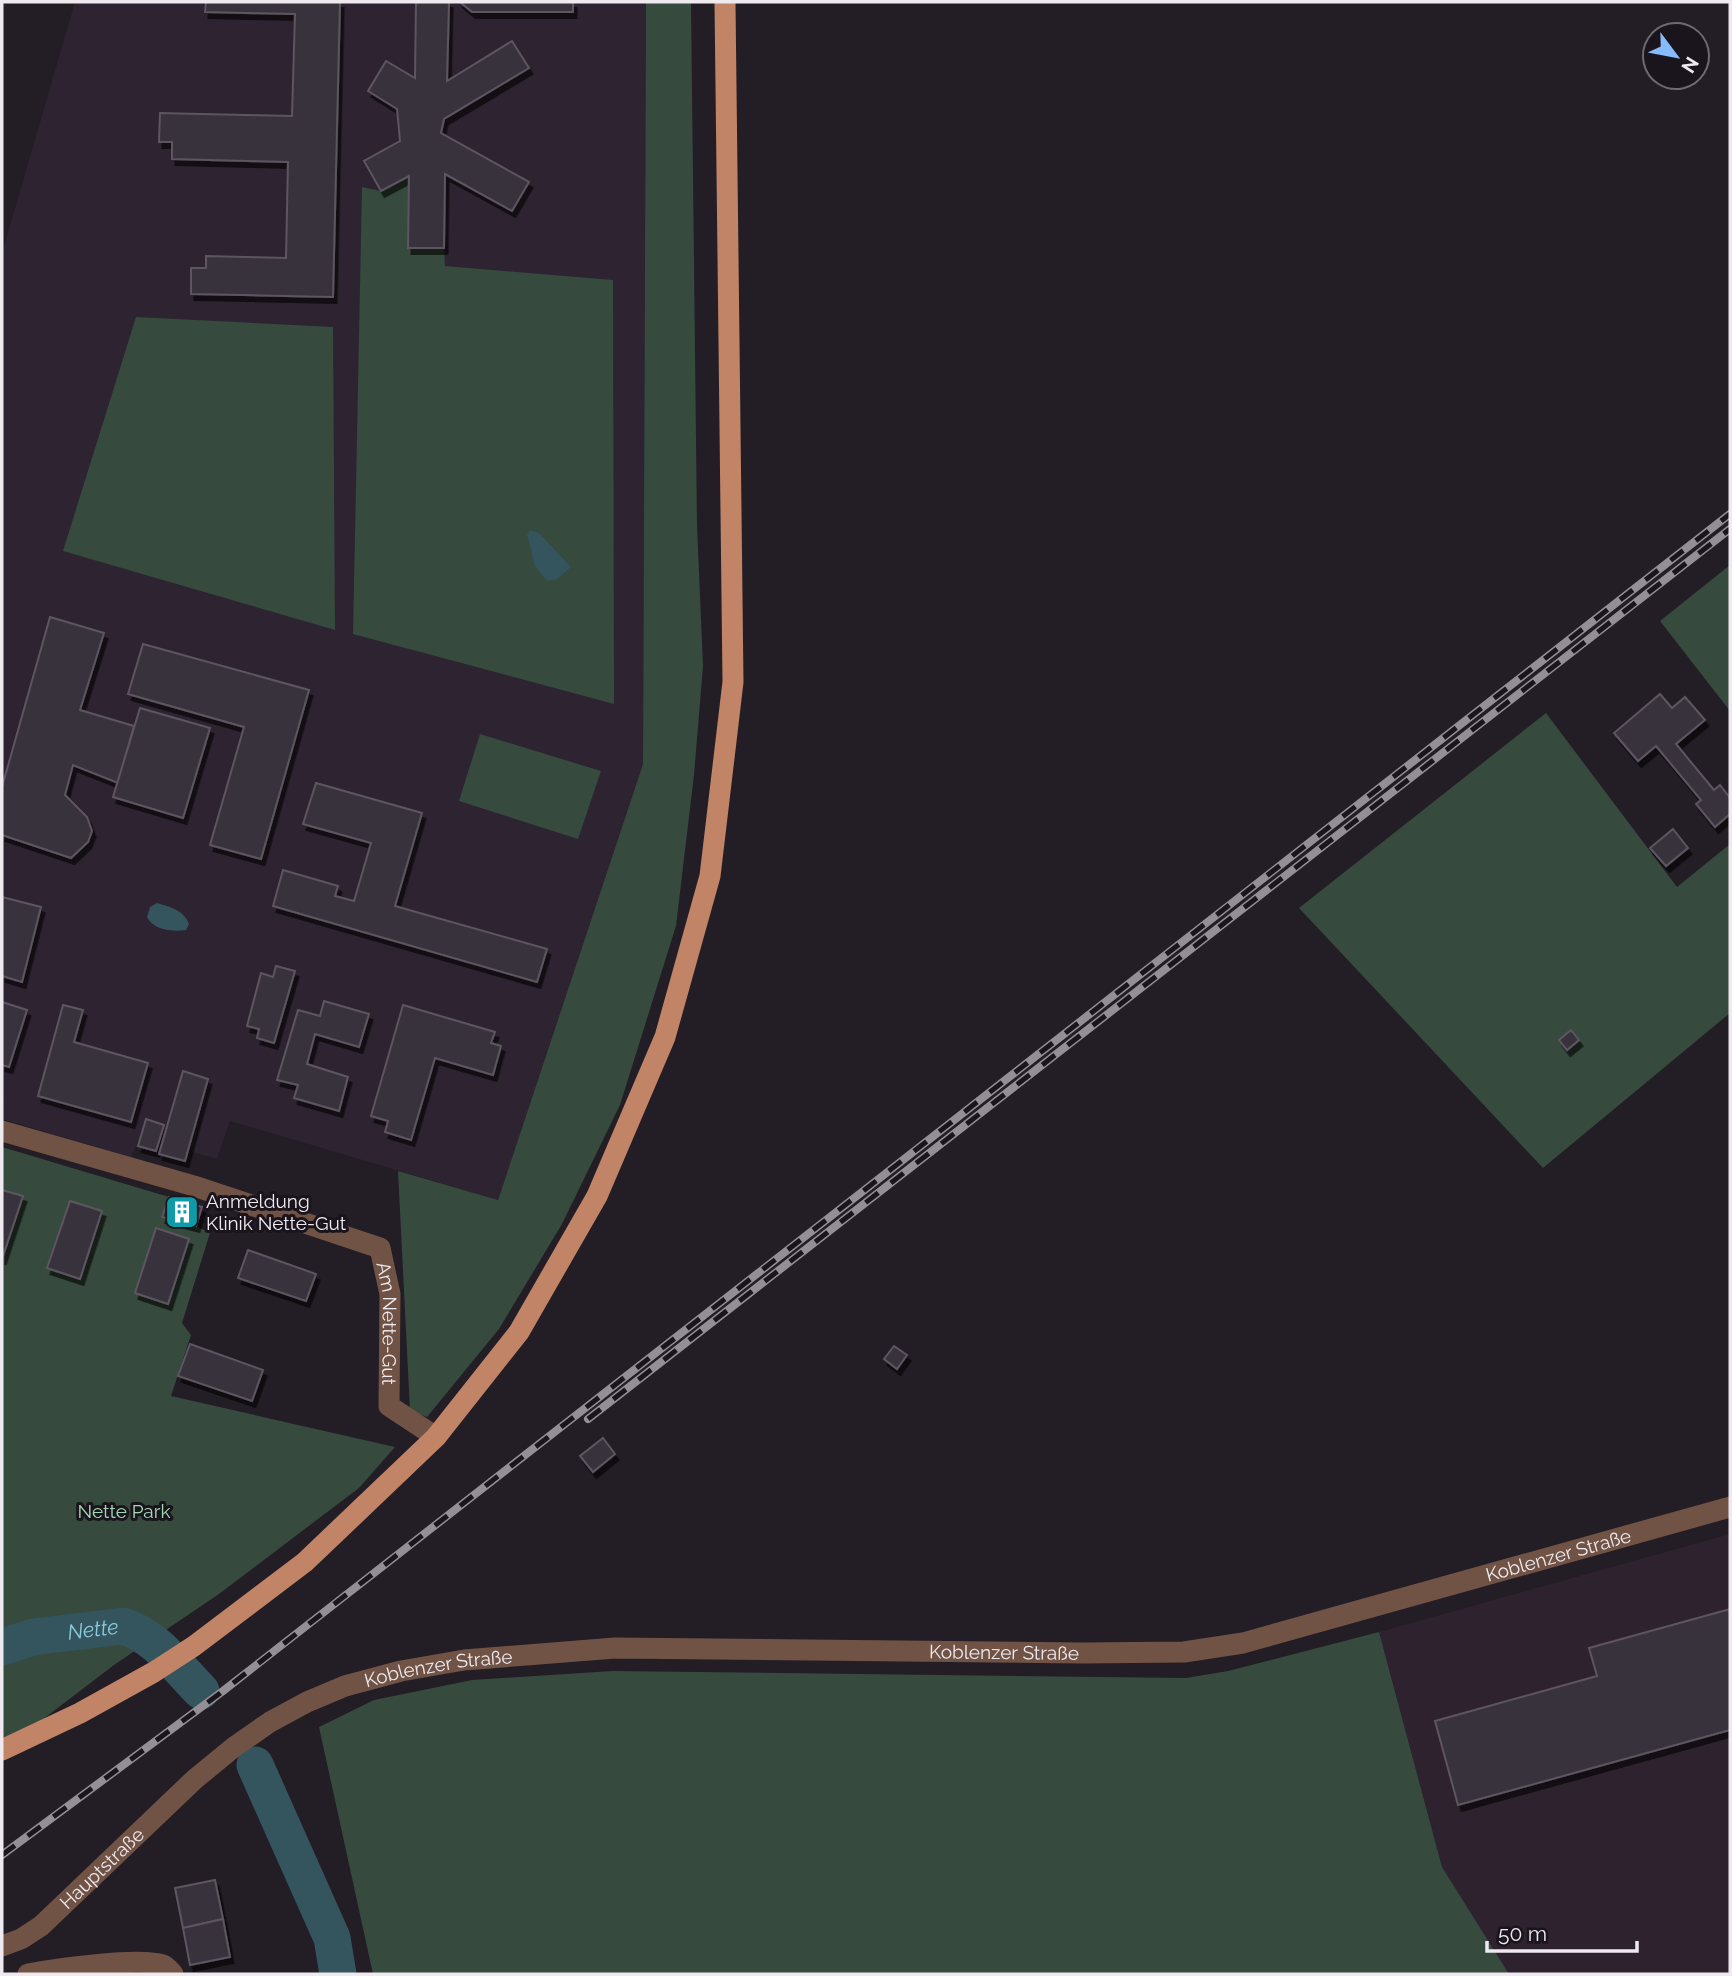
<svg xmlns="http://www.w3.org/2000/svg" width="1732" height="1976" font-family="Raleway,sans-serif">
	<defs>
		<filter id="shadow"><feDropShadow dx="3.5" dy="6" stdDeviation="0" flood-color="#0009"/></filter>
	</defs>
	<rect width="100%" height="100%" fill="#231d26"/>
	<polygon fill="#2d2331" points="75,2 646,2 643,764 498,1200 230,1121 217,1159 189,1151 185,1161 135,1147 131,1157 2,1119 4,1098 2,1097 2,253"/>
	<polygon fill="#2e222f" points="1730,1534 1730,1974 1509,1974 1442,1867 1379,1632"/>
	<g fill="#364a3d">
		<polygon points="646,2 691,2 697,525 703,666 694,775 676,926 620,1105 562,1224 499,1329 427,1417 410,1411 398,1171 498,1200 643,764"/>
		<polygon points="409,176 408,248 444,248 445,266 613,280 614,704 353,634 362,187 381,191"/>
		<polygon points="136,317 333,327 335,630 63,551"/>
		<polygon points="1730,565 1730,711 1660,621"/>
		<polygon points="1546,713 1677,887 1730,844 1730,1013 1543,1168 1299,908"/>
		<polygon points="480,734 601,771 578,839 459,801"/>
		<polygon points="2,1147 169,1197 162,1217 196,1226 210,1233 182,1323 191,1335 171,1396 395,1447 359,1488 219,1594 114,1665 21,1736 2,1743"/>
		<polygon points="1379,1632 1442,1867 1509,1974 373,1974 319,1727 374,1700 472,1680 612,1671 1186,1678 1228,1671"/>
	</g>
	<g fill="#34545e">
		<polygon points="530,530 539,533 571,567 557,579 547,581 535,566 527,535"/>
		<path d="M157,903C170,907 184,910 189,924L186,930C172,932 153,930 147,917L150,907Z"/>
	</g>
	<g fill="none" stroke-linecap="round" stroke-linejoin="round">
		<g stroke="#34545e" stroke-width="37">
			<path id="s1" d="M2,1647L33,1637L123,1626C156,1636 177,1667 201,1691"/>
			<polyline points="255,1765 332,1938 338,1974"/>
		</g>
	</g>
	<g fill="#39323c" stroke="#5d5560" stroke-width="2" filter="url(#shadow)">
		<polygon points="206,2 340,2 333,297 191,294 191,268 206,268 206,256 286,258 288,162 172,159 172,142 159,142 160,113 292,116 295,14 205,12"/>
		<polygon points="416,2 449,2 447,81 512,41 529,68 444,119 441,133 529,182 512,211 445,174 444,248 408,248 409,176 381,191 364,161 400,141 397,109 368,91 386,61 415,78"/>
		<polygon points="460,2 573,2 573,12 472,12"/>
		<polygon points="50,617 104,633 80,710 134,726 118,783 73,765 65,795 87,817 92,831 88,842 71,858 2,835 2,787"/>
		<polygon points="143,644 309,690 261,859 210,845 244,727 128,694"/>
		<polygon points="1660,694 1672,708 1685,697 1705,720 1676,744 1714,790 1720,785 1730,798 1730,814 1715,827 1696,804 1701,800 1656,746 1638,761 1614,733"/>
		<polygon points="140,708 210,728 183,818 113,797"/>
		<polygon points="316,783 422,813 395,906 547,949 537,982 273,906 283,870 338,886 335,896 354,901 371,843 303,824"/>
		<polygon points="1673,829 1688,848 1666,866 1650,848"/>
		<polygon points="2,897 41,907 22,982 2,976"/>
		<polygon points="276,966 295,971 274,1043 257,1038 259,1029 247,1026 261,973 273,977"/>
		<polygon points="324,1001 369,1014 359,1047 315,1034 307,1064 348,1077 339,1111 294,1098 298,1085 277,1080 298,1010 320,1016"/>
		<polygon points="2,1002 27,1010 9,1067 2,1065"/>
		<polygon points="63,1005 83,1010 74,1042 148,1063 131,1122 38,1096"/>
		<polygon points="403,1005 495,1032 491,1043 501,1046 493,1075 435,1058 411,1140 385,1132 388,1121 371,1116"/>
		<polygon points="1571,1030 1579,1040 1567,1050 1559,1040"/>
		<polygon points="183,1071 208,1079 185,1161 159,1154"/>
		<polygon points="146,1119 164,1125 156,1151 138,1146"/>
		<polygon points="2,1190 23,1196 2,1259"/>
		<polygon points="169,1197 202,1207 196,1226 162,1217"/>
		<polygon points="70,1201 102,1211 80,1279 47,1268"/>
		<polygon points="156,1228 189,1239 168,1304 135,1293"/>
		<polygon points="248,1250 316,1274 306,1301 238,1278"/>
		<polygon points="190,1344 263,1370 252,1401 178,1376"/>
		<polygon points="894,1346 907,1355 897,1369 884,1359"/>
		<polygon points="603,1438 615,1454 593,1472 580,1456"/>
		<polygon points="1730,1609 1730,1730 1458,1805 1435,1721 1597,1676 1589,1648"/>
		<polygon points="215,1880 223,1919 183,1928 175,1888"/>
		<polygon points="223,1919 230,1957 190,1965 183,1928"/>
	</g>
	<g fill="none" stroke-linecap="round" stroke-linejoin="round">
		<g stroke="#705344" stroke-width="21">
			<path id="s2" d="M2,1131L194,1186L380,1248L390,1294L389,1406L436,1437"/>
			<path id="s3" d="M2,1946L21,1939L41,1926L195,1779L234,1747L270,1722L307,1702L345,1686L401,1671L464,1660L615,1648L1083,1653L1184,1652L1243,1643L1730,1507"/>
			<path d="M28,1974C54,1969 144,1956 165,1966C167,1967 172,1973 173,1974"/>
		</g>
		<polyline stroke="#c18467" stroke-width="21" points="2,1750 80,1713 154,1672 194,1646 305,1562 436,1437 519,1332 597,1196 665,1037 710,876 733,682 725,2"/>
		<g stroke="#948f96" stroke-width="8">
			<g id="rail">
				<polyline points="588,1419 1730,529"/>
				<polyline points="2,1855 223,1691 1730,514"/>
			</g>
		</g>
		<use href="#rail" stroke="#1a141d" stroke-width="5" stroke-dasharray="16" stroke-linecap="butt"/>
	</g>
	<defs>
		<g id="building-square" transform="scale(1.75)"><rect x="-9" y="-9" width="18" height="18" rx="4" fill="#0f9aa8" stroke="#1a141d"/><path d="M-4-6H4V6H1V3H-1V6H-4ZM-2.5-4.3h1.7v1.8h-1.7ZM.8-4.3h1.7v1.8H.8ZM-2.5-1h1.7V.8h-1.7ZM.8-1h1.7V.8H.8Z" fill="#fff"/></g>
	</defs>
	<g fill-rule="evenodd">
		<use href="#building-square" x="182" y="1212"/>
	</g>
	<g text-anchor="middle" stroke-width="6" stroke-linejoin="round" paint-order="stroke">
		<g font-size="19" fill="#eeeaf0" stroke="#1a141d" text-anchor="start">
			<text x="206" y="1208">Anmeldung<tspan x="206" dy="22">Klinik Nette-Gut</tspan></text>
		</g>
		<g font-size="19" fill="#eeeaf0" stroke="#1a141d">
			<text dy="7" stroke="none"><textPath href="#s2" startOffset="472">Am Nette-Gut</textPath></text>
			<text dy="7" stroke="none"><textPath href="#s3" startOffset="1664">Koblenzer Straße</textPath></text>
			<text dy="7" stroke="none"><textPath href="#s3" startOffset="1097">Koblenzer Straße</textPath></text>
			<text dy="7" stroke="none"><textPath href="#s3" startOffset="530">Koblenzer Straße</textPath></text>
			<text dy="7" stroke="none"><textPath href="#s3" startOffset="128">Hauptstraße</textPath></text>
		</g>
		<g font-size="19" fill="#a4d7b6" stroke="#1a141d">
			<text x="124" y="1518">Nette Park</text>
		</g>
		<g font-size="21" font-style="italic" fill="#8bcbde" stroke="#1a141d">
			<text dy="7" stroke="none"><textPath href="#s1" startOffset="93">Nette</textPath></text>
		</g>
	</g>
	<rect width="1732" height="1976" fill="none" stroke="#eeeaf0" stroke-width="7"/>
	<g transform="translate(1676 56) rotate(122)"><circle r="33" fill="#1a141d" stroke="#6f6a71" stroke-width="2"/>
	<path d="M0-5L12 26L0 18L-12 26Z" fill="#87bbfb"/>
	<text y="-10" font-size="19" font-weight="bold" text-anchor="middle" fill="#eeeaf0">N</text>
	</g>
	<path d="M1487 1941v10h150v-10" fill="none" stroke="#eeeaf0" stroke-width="3.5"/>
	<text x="1498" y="1941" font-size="21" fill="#eeeaf0" stroke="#1a141d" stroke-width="5" paint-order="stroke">50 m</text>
</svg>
